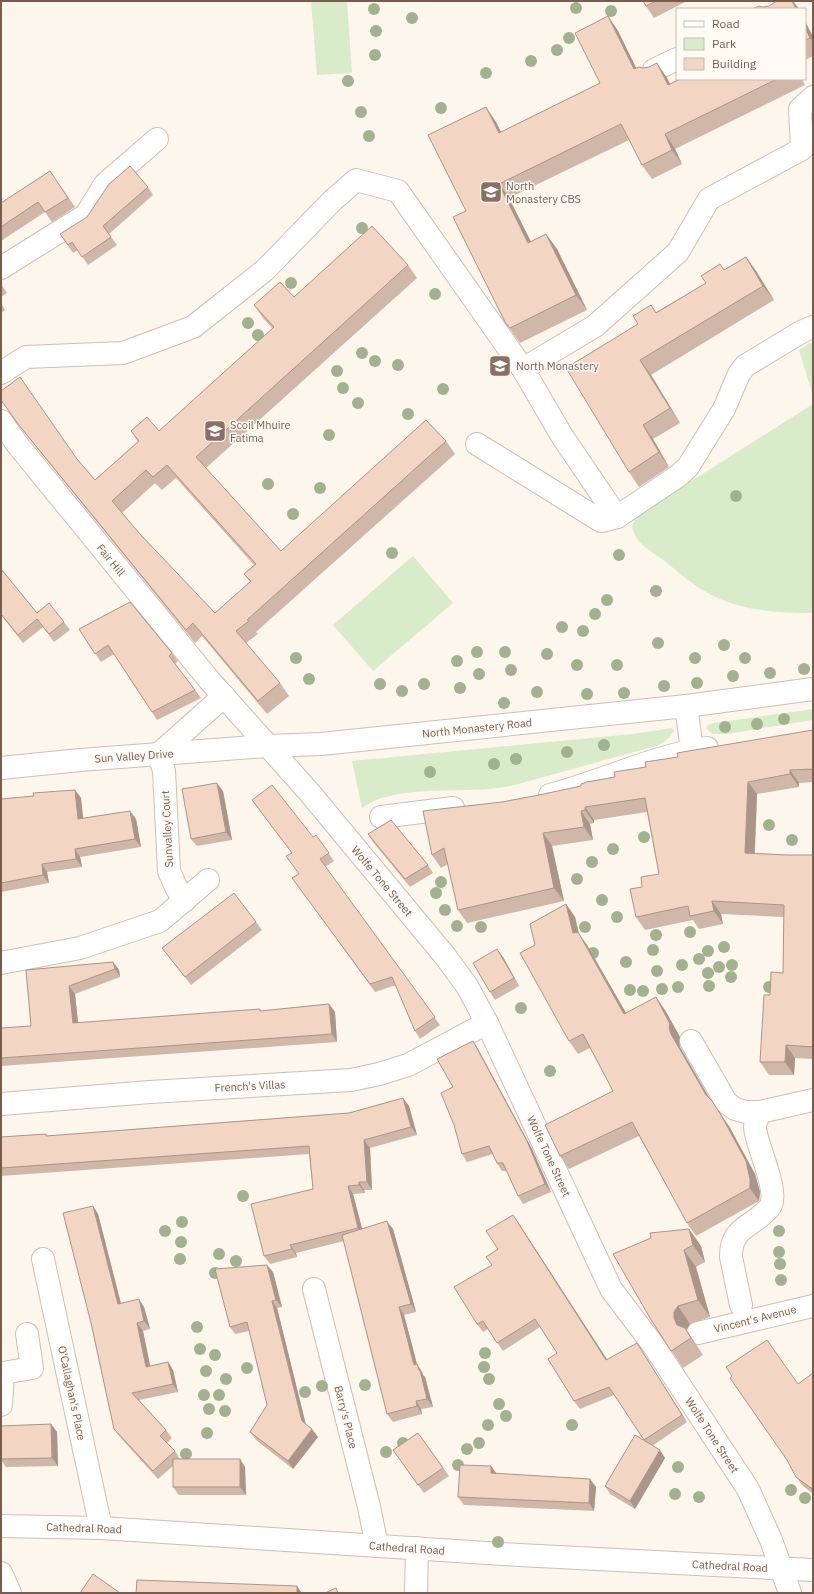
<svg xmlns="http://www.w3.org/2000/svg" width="814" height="1594" font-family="'IBM Plex Sans',sans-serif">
	<rect width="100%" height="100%" fill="#fdf6ec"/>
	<g fill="#d8ecc9">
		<polygon points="311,1 347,1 352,73 317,75"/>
		<polygon points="813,343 813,396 799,350 808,344"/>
		<path d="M813,404V613C776,613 739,611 706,592C690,583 676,570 662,559C648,549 635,543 632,526L636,516Z"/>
		<polygon points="413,556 453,603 373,671 333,625"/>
		<polygon points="813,709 813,720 727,734 712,734 706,728 708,725 714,723"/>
		<path d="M672,728L674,730C670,738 664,743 656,746L511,786C504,787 497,788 490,789C455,792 389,786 362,808L352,761L632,734Z"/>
	</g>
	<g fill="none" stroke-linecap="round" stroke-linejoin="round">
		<g stroke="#d1beb0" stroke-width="24">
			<g id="minor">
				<polyline points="654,70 677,59"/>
				<polyline points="1,268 86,215 105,184 157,139"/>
				<polyline points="523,369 595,326 678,252 709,199 802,149 800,109 813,97"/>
				<polyline points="1,373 26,357 123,353 193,327 265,270 332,201 356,180 398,191 523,369 562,436 617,517 678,476 688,467 724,409 739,374 745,366 801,332 813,327"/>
				<polyline points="1,421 17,444 210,681 309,792 445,956 467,986 487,1023 611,1289 654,1346 748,1489 771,1540 790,1593"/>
				<polyline points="477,444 601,521 617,517"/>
				<polyline points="686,706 692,750"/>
				<polyline points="1,768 80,760 267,746 321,744 686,706 813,689"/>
				<path d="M550,795C603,781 653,756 707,748"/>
				<polyline points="381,817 453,808"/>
				<polyline points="184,901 176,887 169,871 164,771 159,754 224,696"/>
				<polyline points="1,963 80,948 160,921 208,880"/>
				<polyline points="691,1041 726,1102 735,1109 746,1112 760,1112 813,1100"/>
				<polyline points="1,1104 150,1092 351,1080 379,1074 408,1065 487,1023"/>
				<polyline points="43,1259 101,1528"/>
				<polyline points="314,1289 369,1507 377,1546"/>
				<path d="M741,1305L731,1257C731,1229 747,1229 764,1213C766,1211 769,1209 770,1207C780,1191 756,1146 755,1127C755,1122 758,1117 760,1112"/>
				<polyline points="698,1333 813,1306"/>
				<polyline points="1,1373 3,1373 1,1405"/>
				<polyline points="3,1373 32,1368 27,1334"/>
				<polyline points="1,1526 101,1528 519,1555 813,1570"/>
				<polyline points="1,1573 10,1593"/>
				<polyline points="416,1593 417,1548"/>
			</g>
		</g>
		<use href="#minor" stroke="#fff" stroke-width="22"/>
	</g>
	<g fill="#a0b28e">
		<circle cx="576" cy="8" r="6"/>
		<circle cx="374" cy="9" r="6"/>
		<circle cx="611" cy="11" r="6"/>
		<circle cx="412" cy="18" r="6"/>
		<circle cx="376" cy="31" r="6"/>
		<circle cx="569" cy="38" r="6"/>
		<circle cx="557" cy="50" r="6"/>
		<circle cx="375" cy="55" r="6"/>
		<circle cx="531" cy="61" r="6"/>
		<circle cx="486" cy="73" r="6"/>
		<circle cx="348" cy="81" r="6"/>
		<circle cx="441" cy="108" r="6"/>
		<circle cx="361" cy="112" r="6"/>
		<circle cx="369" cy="136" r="6"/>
		<circle cx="362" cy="228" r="6"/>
		<circle cx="291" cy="283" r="6"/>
		<circle cx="435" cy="294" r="6"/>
		<circle cx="248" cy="323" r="6"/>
		<circle cx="258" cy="335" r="6"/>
		<circle cx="362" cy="353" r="6"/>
		<circle cx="375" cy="361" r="6"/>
		<circle cx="398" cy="365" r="6"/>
		<circle cx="337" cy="371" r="6"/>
		<circle cx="343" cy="388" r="6"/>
		<circle cx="443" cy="389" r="6"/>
		<circle cx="358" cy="403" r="6"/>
		<circle cx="408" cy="414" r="6"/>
		<circle cx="329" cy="435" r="6"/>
		<circle cx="268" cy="484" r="6"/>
		<circle cx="320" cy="488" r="6"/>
		<circle cx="736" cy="496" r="6"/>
		<circle cx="293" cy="514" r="6"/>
		<circle cx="392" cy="553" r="6"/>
		<circle cx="619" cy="555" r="6"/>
		<circle cx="656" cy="591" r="6"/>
		<circle cx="607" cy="600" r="6"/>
		<circle cx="595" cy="614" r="6"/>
		<circle cx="562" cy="627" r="6"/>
		<circle cx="583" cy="631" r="6"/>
		<circle cx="658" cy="643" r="6"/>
		<circle cx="724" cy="645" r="6"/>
		<circle cx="477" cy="652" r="6"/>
		<circle cx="505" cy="652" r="6"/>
		<circle cx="547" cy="654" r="6"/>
		<circle cx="296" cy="658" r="6"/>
		<circle cx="695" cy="658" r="6"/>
		<circle cx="745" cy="658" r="6"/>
		<circle cx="457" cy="661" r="6"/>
		<circle cx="577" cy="665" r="6"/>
		<circle cx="617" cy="665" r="6"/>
		<circle cx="804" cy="669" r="6"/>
		<circle cx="511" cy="670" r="6"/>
		<circle cx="770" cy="673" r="6"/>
		<circle cx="479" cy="674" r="6"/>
		<circle cx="733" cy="676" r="6"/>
		<circle cx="309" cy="679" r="6"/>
		<circle cx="697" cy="683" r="6"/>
		<circle cx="380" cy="684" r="6"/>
		<circle cx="424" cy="684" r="6"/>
		<circle cx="664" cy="686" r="6"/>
		<circle cx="460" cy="688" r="6"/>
		<circle cx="402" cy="691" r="6"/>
		<circle cx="537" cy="692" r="6"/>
		<circle cx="624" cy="693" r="6"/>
		<circle cx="587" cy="694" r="6"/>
		<circle cx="504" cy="703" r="6"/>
		<circle cx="784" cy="719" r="6"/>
		<circle cx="757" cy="724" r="6"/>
		<circle cx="725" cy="727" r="6"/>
		<circle cx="604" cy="745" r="6"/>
		<circle cx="567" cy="752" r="6"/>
		<circle cx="516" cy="759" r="6"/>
		<circle cx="494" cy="764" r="6"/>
		<circle cx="430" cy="772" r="6"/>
		<circle cx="769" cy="825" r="6"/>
		<circle cx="644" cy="837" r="6"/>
		<circle cx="792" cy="840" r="6"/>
		<circle cx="613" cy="849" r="6"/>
		<circle cx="592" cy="862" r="6"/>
		<circle cx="577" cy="879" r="6"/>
		<circle cx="441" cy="882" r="6"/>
		<circle cx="436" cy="893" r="6"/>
		<circle cx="602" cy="900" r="6"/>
		<circle cx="445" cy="910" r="6"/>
		<circle cx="617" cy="917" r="6"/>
		<circle cx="457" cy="926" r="6"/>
		<circle cx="481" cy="927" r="6"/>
		<circle cx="585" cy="927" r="6"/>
		<circle cx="690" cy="932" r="6"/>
		<circle cx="656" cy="935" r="6"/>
		<circle cx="724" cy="947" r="6"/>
		<circle cx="653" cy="950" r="6"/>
		<circle cx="708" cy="951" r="6"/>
		<circle cx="593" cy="953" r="6"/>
		<circle cx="699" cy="959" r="6"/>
		<circle cx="626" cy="962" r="6"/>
		<circle cx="682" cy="965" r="6"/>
		<circle cx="732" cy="965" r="6"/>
		<circle cx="719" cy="967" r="6"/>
		<circle cx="657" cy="971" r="6"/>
		<circle cx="708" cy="973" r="6"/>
		<circle cx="731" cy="977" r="6"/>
		<circle cx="709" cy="986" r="6"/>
		<circle cx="678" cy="987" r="6"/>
		<circle cx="769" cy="987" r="6"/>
		<circle cx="662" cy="989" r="6"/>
		<circle cx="630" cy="990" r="6"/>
		<circle cx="643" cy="991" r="6"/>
		<circle cx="521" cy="1008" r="6"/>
		<circle cx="550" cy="1071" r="6"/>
		<circle cx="243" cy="1196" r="6"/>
		<circle cx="182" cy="1222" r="6"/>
		<circle cx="165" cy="1231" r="6"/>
		<circle cx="779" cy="1231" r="6"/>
		<circle cx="181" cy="1242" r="6"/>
		<circle cx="779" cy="1252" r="6"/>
		<circle cx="219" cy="1254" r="6"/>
		<circle cx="180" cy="1259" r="6"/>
		<circle cx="236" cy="1261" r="6"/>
		<circle cx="780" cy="1264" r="6"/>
		<circle cx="215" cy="1273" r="6"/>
		<circle cx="781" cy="1280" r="6"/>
		<circle cx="197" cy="1327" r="6"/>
		<circle cx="200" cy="1349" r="6"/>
		<circle cx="485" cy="1353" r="6"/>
		<circle cx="215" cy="1355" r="6"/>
		<circle cx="484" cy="1367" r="6"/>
		<circle cx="247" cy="1368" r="6"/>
		<circle cx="206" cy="1371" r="6"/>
		<circle cx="226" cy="1379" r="6"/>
		<circle cx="489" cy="1379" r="6"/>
		<circle cx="365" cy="1385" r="6"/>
		<circle cx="322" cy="1386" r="6"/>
		<circle cx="305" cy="1392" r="6"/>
		<circle cx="204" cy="1395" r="6"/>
		<circle cx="219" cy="1395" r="6"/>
		<circle cx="499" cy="1404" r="6"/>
		<circle cx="209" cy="1409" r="6"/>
		<circle cx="225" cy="1411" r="6"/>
		<circle cx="506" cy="1416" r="6"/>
		<circle cx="488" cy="1425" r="6"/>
		<circle cx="572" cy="1425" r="6"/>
		<circle cx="207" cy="1433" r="6"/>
		<circle cx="403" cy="1443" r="6"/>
		<circle cx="479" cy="1443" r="6"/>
		<circle cx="467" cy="1449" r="6"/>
		<circle cx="386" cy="1452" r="6"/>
		<circle cx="186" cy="1454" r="6"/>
		<circle cx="458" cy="1465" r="6"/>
		<circle cx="678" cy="1467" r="6"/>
		<circle cx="791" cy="1490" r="6"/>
		<circle cx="675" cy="1494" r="6"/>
		<circle cx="699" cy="1497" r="6"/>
		<circle cx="805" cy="1498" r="6"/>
		<circle cx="498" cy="1542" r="6"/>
	</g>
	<g fill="#d1b7a8" fill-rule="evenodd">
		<polygon points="643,1 687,1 654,18 646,6"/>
		<polygon points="608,16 618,31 636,68 643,68 649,67 657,63 667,78 670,84 680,79 802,79 805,85 675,149 682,164 652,179 642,165 629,140 509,198 531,242 546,234 557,249 587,310 520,343 505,322 466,211 496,122 501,132 600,83"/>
		<polygon points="805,21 813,37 813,56 805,60"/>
		<polygon points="50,171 75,207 52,222 45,212 1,241 1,203"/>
		<polygon points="148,187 153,195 109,234 117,245 88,265 78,250 73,253 60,234"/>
		<polygon points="746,257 756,271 774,300 651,375 680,423 653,439 669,467 639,487 629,472 638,324 656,312 706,283 720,264 724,270"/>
		<path d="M408,265L417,278L206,468L281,551L446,441L455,454L256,632L258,634L246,643L280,683L289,696L267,714L202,636L195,643L27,436L1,400L77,459L95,480L138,442L131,431H159L273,329L263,318L254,305L294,297ZM176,478L254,565L244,574L250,582L215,613L139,533L122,513L155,483L162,490Z"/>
		<polygon points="1,284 7,293 1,297"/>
		<polygon points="1,303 5,310 1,313"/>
		<polygon points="1,569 37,613 64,622 70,630 54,642 43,627 23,643 1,615"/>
		<polygon points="79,629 172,653 178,661 175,664 201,698 157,720 114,654 101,662"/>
		<polygon points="813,730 813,782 799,783 799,787 757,794 755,853 787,855 813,855 813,1059 795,1058 794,1075 769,1075 760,1062 770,995 783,973 784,917 721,914 723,924 699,929 693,920 645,930 636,917 642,887 659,874 647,812 594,820 594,823 590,824 593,840 552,846 564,901 467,923 458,910 448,864 441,868 432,855 502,802 539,795 581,786 615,777 678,757"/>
		<polygon points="75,790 81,798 83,819 136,819 141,847 80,857 82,867 47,872 49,883 1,892 1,799 34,796"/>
		<polygon points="223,791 232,840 197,846 191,839"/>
		<polygon points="252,800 322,843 334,861 325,867 440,1025 420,1039 415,1031 396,985 375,992 292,878 299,874 292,853"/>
		<polygon points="368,834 428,865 433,873 410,887 373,842"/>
		<polygon points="566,904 575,917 579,934 587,945 626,1013 665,1010 680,1037 679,1041 680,1047 710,1099 712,1101 730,1128 755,1174 760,1192 759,1201 696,1236 687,1223 639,1136 569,1169 560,1156 613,1091 590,1048 578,1054 569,1041 535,945"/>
		<polygon points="256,922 262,930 191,985 162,948"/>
		<polygon points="503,957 519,986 495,1000 490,992"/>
		<polygon points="113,962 119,970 120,977 75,994 78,1023 261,1011 329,1004 335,1012 337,1042 1,1066 1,1028 31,1026 26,970"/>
		<polygon points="473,1041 478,1049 532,1149 551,1192 523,1204 518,1196 507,1171 502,1171 497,1163 493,1154 467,1162 462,1154 453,1087"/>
		<polygon points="403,1098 409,1106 417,1135 370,1148 372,1190 364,1190 365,1193 353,1194 362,1229 393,1229 416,1312 404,1315 417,1364 422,1372 423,1375 425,1377 433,1407 421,1409 422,1414 393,1422 387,1414 344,1241 296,1253 297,1257 270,1264 264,1256 313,1189 309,1154 1,1176 1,1137 46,1134 47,1136 349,1113"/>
		<polygon points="93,1206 98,1214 121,1303 144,1307 150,1329 143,1331 150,1366 168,1362 173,1370 178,1392 139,1400 166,1430 172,1438 167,1443 175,1451 180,1459 245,1467 246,1495 179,1495 173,1487 173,1466 158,1479 120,1437 114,1429 91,1323"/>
		<polygon points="518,1222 607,1360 637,1343 687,1422 652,1446 665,1458 635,1509 610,1494 605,1486 645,1441 614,1395 580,1409 574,1401 557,1353 540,1327 503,1351 488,1329 483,1332 477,1324 492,1265 498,1249"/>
		<polygon points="689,1229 701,1246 705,1262 696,1267 710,1317 690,1324 686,1329 703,1355 683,1368 650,1318"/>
		<polygon points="273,1272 282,1307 277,1308 306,1425 318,1437 293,1469 256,1440 250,1432 267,1405 249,1331 235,1334 230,1327"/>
		<polygon points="813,1373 813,1494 802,1485 796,1477 787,1460 732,1377 798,1384"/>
		<polygon points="51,1424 57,1432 58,1466 6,1467 1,1460 1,1426"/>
		<polygon points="418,1433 449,1476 424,1493 393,1450"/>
		<polygon points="491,1466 496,1474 590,1479 596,1487 594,1511 464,1505 458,1497"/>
	</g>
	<g fill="#aa9588">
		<polygon points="792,1 793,1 799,9 796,9"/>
		<polygon points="608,16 618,31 644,84 634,69"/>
		<polygon points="805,21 813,37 813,42 810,38 805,27"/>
		<polygon points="657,63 667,78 678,100 668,85"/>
		<polygon points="486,107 496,122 509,148 499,133"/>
		<polygon points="665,134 675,149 682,164 672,150"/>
		<polygon points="499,184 509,198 539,258 528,243"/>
		<polygon points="546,234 557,249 587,310 576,295"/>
		<polygon points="746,257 756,271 774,300 763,286"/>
		<polygon points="640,360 651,375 680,423 670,408"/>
		<polygon points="643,425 653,439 669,467 659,452"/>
		<polygon points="790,770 799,783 799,787 790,774"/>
		<polygon points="748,782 757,794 754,866 745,853"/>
		<polygon points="217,783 223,791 232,840 226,832"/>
		<polygon points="75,790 81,798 84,827 78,819"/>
		<polygon points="585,807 594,820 594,823 585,810"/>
		<polygon points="130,811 136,819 141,847 135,839"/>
		<polygon points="581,811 590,824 593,840 584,827"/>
		<polygon points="543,833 552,846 564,901 554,888"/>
		<polygon points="75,849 80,857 82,867 76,859"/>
		<polygon points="42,864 47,872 49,883 43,875"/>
		<polygon points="712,901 721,914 723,924 714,911"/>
		<polygon points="566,904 575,917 579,934 587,945 634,1027 624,1014 573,933"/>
		<polygon points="497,949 503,957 519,986 514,978"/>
		<polygon points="113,962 119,970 120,977 115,969"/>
		<polygon points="69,986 75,994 79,1031 73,1023"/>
		<polygon points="656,997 665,1010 680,1037 679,1041 680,1047 715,1108 706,1095 671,1034"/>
		<polygon points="329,1004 335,1012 337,1042 332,1034"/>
		<polygon points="473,1041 478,1049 532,1149 551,1192 545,1184"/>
		<polygon points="786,1045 795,1058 794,1075 785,1062"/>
		<polygon points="403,1098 409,1106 417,1135 411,1127"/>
		<polygon points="712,1101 730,1128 755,1174 760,1192 759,1201 750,1188"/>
		<polygon points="364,1140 370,1148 372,1190 367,1182"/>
		<polygon points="359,1182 364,1190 365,1193 359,1185"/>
		<polygon points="348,1186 353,1194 364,1236 358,1228"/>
		<polygon points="93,1206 98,1214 123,1312 118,1304"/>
		<polygon points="513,1215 518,1222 612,1367 606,1360"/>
		<polygon points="387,1221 393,1229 416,1312 411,1304"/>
		<polygon points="689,1229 701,1246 705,1262 693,1245"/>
		<polygon points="290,1245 296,1253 297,1257 292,1249"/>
		<polygon points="684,1250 696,1267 710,1317 698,1300"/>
		<polygon points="267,1265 273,1272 282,1307 276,1300"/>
		<polygon points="139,1299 144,1307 150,1329 144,1321"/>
		<polygon points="272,1301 277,1308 307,1429 302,1421"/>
		<polygon points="678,1306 690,1324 686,1330 703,1355 691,1338 677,1325 674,1318 674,1312"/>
		<polygon points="399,1307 404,1315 419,1372 414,1365"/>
		<polygon points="137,1323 143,1331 152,1375 146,1367"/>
		<polygon points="637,1343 642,1351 687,1422 682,1415"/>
		<polygon points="168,1362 173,1370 178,1392 173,1384"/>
		<polygon points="417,1364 422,1372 423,1375 425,1377 433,1407 427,1399"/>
		<polygon points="416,1401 421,1409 422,1414 417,1406"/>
		<polygon points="51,1424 57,1432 58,1466 52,1458"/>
		<polygon points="312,1429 318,1437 293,1469 288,1461"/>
		<polygon points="660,1450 665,1458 635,1509 630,1501"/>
		<polygon points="240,1459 245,1467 246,1495 240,1487"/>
		<polygon points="491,1466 497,1474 491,1473"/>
		<polygon points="590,1479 596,1487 594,1511 589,1503"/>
		<polygon points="297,1586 302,1593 297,1593"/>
	</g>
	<g fill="#f3d5c3" stroke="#aa9588" fill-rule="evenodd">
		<polygon points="643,1 656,1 646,6"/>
		<polygon points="777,1 792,1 796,9 752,9 759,6 763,7 769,6"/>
		<polygon points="608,16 634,69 639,67 643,68 649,67 657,63 668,85 680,79 777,79 665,134 672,150 642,165 621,124 499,184 528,243 546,234 576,295 510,328 505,322 453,217 466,211 428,135 486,107 499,133 600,83 575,33"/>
		<polygon points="805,27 810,38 805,40"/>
		<polygon points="130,166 148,187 103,226 111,237 82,257 72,242 68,245 60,234 87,217 109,184"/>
		<polygon points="50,171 68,198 45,212 38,202 1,227 1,203"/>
		<path d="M372,226L408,265L196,457L281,551L426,420L446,441L247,620L249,621L236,631L280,683L258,701L193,623L186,630L18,424L1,400V391L20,377L77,459L95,480L139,441L131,431L147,417L159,431L274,327L254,305L280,282L294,297ZM167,465L256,564L244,574L251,581L215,613L139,533L112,501L146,470L153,477Z"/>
		<polygon points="746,257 763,286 640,360 670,408 643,425 659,452 629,472 566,368 638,324 633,316 651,305 656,313 706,283 701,276 720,264 724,270"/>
		<polygon points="1,569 37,613 49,603 64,622 49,634 37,619 18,635 1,614"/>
		<polygon points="130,602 172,653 169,656 195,690 152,712 108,645 95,654 79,629"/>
		<polygon points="813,730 813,769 790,770 790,774 748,782 745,853 787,855 813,855 813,1047 786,1045 785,1062 760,1062 764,995 770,995 771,972 783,973 784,905 712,901 714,911 690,916 688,906 636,917 630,889 642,887 641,877 659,874 645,798 585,807 585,810 581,811 584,827 543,833 554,888 458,910 444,848 432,855 423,811 502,802 539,795 581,786 581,784 587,782 615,777 614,772 646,767 645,762 678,757 677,753"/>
		<polygon points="217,783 226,832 191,839 182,789"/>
		<polygon points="272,785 313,837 316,835 329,853 320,859 435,1017 415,1031 392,977 370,984 292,878 299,874 286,856 292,853 252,800"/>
		<polygon points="75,790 78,819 130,811 135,839 75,849 76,859 42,864 43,875 1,883 1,799 34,796 33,793"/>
		<polygon points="391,820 428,865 405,879 368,834"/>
		<polygon points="234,893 256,922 185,977 162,948"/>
		<polygon points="566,904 573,933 578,932 624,1014 656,997 670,1024 669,1028 671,1034 706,1095 712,1101 721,1115 746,1161 750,1179 750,1188 687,1223 632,1122 560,1156 545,1125 613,1091 583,1034 569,1041 520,953 535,945 530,924"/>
		<polygon points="497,949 514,978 490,992 473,963"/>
		<polygon points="113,962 115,969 69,986 73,1023 260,1009 260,1011 329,1004 332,1034 1,1058 1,1028 31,1026 26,970"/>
		<polygon points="473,1041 527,1141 545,1184 518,1196 503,1163 497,1163 489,1146 462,1154 454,1125 441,1093 453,1087 437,1059"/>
		<polygon points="403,1098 411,1127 364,1140 367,1182 359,1182 359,1185 348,1186 358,1228 290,1245 292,1249 264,1256 251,1204 313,1189 309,1146 1,1168 1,1137 46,1134 46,1136 349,1113"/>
		<polygon points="93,1206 118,1304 139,1299 144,1321 137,1323 146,1367 168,1362 173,1384 132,1393 166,1430 160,1436 175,1451 153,1471 114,1429 91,1323 63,1213"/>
		<polygon points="513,1215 606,1360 637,1343 682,1415 644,1440 609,1387 574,1401 548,1359 557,1353 535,1319 497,1343 483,1321 477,1324 454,1287 492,1265 486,1257 498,1249 486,1231"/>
		<polygon points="387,1221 411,1304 399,1307 414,1365 417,1364 419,1370 420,1370 427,1399 416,1401 417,1406 387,1414 342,1235"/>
		<polygon points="689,1229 693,1245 684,1250 698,1300 678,1306 674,1312 674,1318 677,1325 685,1328 691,1338 671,1351 650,1318 613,1254 651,1238 650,1233"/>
		<polygon points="267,1265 276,1300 272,1301 302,1421 312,1429 288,1461 250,1432 267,1405 247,1322 230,1327 215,1269"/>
		<polygon points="767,1340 798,1384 813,1373 813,1489 808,1486 796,1477 787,1460 730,1378 732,1376 726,1367"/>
		<polygon points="51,1424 52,1458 1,1459 1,1426"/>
		<polygon points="418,1433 443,1468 418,1485 393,1450"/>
		<polygon points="635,1435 660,1450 630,1501 605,1486"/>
		<rect x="173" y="1459" width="67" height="28"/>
		<polygon points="460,1465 491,1466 491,1473 590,1479 589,1503 458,1497"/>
		<polygon points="93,1574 120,1593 80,1593"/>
		<polygon points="137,1580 297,1586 297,1593 136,1593"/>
		<polygon points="336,1588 338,1593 325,1593"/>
	</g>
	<defs>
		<g id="school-square" transform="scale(1.15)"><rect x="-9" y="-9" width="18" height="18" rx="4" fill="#8d6e63" stroke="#fffaf3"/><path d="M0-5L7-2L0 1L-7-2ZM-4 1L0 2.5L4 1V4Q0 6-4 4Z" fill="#fff"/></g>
	</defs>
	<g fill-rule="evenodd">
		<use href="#school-square" x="491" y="192"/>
		<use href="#school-square" x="500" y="366"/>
		<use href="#school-square" x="215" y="431"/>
	</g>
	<g text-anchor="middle" stroke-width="3" stroke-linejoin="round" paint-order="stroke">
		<g font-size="11" fill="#785e54" stroke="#fffaf3" text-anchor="start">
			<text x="506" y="190">North<tspan x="506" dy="13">Monastery CBS</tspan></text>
			<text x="516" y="370">North Monastery</text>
			<text x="230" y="429">Scoil Mhuire<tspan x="230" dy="13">Fatima</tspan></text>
		</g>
		<g font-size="11" fill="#7a5c4d" stroke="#fffaf3">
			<text transform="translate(111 560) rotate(51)" y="4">Fair Hill</text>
			<text transform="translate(477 728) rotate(-6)" y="4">North Monastery Road</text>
			<text transform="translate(134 756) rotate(-4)" y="4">Sun Valley Drive</text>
			<text transform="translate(167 829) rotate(-93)" y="4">Sunvalley Court</text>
			<text transform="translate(382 881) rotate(50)" y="4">Wolfe Tone Street</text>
			<text transform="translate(250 1086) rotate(-3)" y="4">French's Villas</text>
			<text transform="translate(549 1156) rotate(65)" y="4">Wolfe Tone Street</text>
			<text transform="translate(755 1319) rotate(-14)" y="4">Vincent's Avenue</text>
			<text transform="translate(72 1393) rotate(78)" y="4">O'Callaghan's Place</text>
			<text transform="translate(346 1417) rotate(76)" y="4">Barry's Place</text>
			<text transform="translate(712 1435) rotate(57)" y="4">Wolfe Tone Street</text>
			<text transform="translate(84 1528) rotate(2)" y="4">Cathedral Road</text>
			<text transform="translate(407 1548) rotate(4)" y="4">Cathedral Road</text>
			<text transform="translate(730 1566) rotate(3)" y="4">Cathedral Road</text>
		</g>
	</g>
	<rect width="814" height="1594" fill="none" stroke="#7a5c4d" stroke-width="4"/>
	<rect x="676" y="8" width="130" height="72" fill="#fffaf3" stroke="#cabbb1"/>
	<rect x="684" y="21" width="20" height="6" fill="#ffffff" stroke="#cabbb1"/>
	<text x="712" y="28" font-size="12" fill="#7a5c4d">Road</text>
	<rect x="684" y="38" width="20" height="12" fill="#d8ecc9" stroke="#cabbb1"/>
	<text x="712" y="48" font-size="12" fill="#7a5c4d">Park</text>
	<rect x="684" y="58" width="20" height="12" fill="#f3d5c3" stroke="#cabbb1"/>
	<text x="712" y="68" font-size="12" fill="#7a5c4d">Building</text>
</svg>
